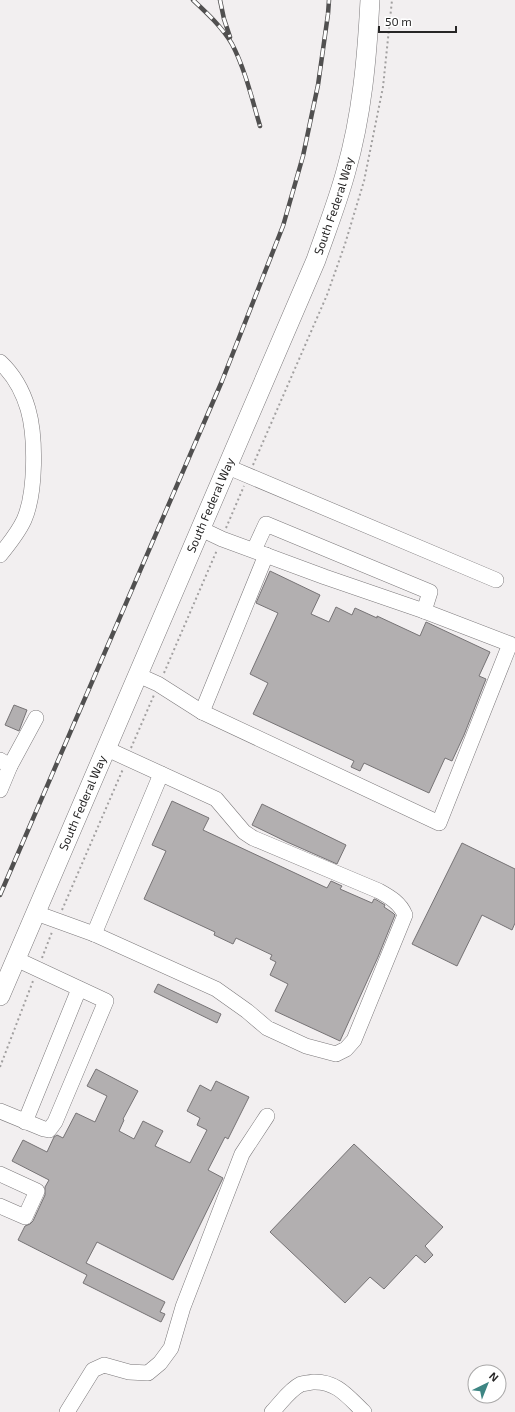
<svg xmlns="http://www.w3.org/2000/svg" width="515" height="1412" font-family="'Exo 2',sans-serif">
	<rect width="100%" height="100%" fill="#f2eff0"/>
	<g fill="#b2afb0" stroke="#767375">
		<polygon points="270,571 320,595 311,614 329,622 336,607 352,615 355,608 377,618 377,616 420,636 426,622 490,652 479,676 486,679 464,735 452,761 445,758 429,793 364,763 360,771 351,767 354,761 253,714 268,683 250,674 278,613 256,603"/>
		<polygon points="14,705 27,710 19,731 5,725"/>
		<polygon points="172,801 209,818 203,830 327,888 331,881 342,886 340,889 372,903 374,899 375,899 385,905 384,907 393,913 395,915 378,957 340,1041 275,1011 288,984 270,975 276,962 270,959 272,955 236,938 233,944 214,935 215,932 144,899 166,851 152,845"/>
		<polygon points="262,804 346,845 337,864 287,842 252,825"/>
		<polygon points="462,843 515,869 515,923 512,930 482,915 457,966 412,944"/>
		<polygon points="158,984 221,1014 217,1023 154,992"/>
		<polygon points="96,1069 138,1091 123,1119 124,1120 119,1131 134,1139 143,1121 163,1131 155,1146 190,1163 207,1130 197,1125 200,1118 187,1111 200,1085 211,1091 216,1081 249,1097 228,1139 225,1137 208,1170 223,1178 173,1280 97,1242 86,1263 165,1302 160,1312 165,1314 161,1322 83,1283 87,1275 18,1240 25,1226 30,1224 33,1221 45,1195 45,1187 49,1180 12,1161 23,1140 47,1152 54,1137 57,1135 63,1138 76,1113 95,1122 107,1096 87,1086"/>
		<polygon points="354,1144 443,1227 425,1246 433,1255 425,1263 416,1255 384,1289 370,1277 345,1303 270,1232"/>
	</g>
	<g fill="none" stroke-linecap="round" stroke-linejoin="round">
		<g stroke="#7c797b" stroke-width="16">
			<g id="minor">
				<path d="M0,362C13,374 23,392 28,409C36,437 36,493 24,520C18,533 9,544 0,555"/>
				<polyline points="228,467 496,580"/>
				<polyline points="254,550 266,524 430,592 424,611"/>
				<polyline points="138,675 158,684 202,712 439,823 510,644 424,611 325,577 222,539 201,529"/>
				<polyline points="202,712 266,555"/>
				<polyline points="0,760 10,766 0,790"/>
				<polyline points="10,766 36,718"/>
				<path d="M36,913L94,934L216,989L247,1011L267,1028L306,1046L336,1054L346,1049L354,1040L405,915C400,903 390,897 379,891L253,838L244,832L216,799L107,749"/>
				<polyline points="94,934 161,774"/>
				<polyline points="0,1111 44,1129 49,1130 55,1122 106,1001 16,959"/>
				<polyline points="25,1122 79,989"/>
				<polyline points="0,1174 37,1191 25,1217 0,1206"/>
				<polyline points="67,1412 93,1370 104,1365 129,1372 148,1373 160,1363 171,1348 183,1307 242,1154 267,1116"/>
				<path d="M272,1412C281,1403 289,1390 301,1384C304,1383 309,1383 313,1382C337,1381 348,1397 364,1412"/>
			</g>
		</g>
		<g stroke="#7c797b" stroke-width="20">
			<g id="major">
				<path id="s1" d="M0,996L316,260C326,231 338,201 346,171C362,115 367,58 370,0"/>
			</g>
		</g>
		<g stroke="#a2a0a0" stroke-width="2" stroke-dasharray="2 3" stroke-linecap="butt">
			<polyline points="253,465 327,295 345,244 364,181 383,87 392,0"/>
			<polyline points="226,528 244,486"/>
			<polyline points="164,673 217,550"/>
			<polyline points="131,748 154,695"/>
			<polyline points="62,910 123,769"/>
			<polyline points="42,958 52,932"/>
			<polyline points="0,1067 33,981"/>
		</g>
		<use href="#minor" stroke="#fff" stroke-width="15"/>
		<use href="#major" stroke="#fff" stroke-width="19"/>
		<g stroke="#515050" stroke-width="4.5">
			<g id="rail">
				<path d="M193,0C207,13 222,27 232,44C245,69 252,99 260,126"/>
				<polyline points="220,0 224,19 230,37"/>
				<polyline points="0,895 222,381 283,226 303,156 318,85 328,14 329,0"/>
			</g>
		</g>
		<use href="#rail" stroke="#fff" stroke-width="3" stroke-dasharray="9" stroke-linecap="butt"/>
	</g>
	<g text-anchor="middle" stroke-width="3" stroke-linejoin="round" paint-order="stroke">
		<g font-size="12" fill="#272626" stroke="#fff">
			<text dy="4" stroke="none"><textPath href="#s1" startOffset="858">South Federal Way</textPath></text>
			<text dy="4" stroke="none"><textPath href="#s1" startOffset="534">South Federal Way</textPath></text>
			<text dy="4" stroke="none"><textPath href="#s1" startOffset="210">South Federal Way</textPath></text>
		</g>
	</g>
	<g transform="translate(487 1384) rotate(43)"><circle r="19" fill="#ffffff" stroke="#a9a8a8"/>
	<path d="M0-3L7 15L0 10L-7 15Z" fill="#3d8583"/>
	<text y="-6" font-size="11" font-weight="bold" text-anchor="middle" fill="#272626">N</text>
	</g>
	<path d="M379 26v6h77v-6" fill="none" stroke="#272626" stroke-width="2"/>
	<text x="385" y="26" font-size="12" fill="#272626" stroke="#ffffff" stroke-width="3" paint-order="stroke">50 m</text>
</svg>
